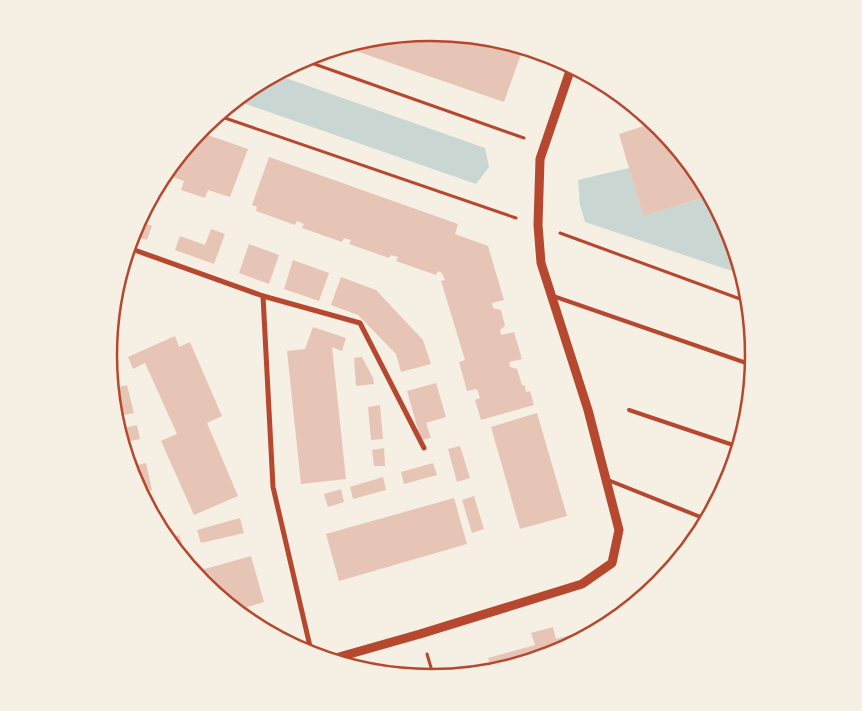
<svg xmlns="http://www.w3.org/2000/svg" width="862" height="711" font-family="Karla,sans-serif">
	<rect width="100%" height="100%" fill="#f6efe4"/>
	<g fill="#c9d6d2">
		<polygon points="280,76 485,148 489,167 476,184 240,102"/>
		<polygon points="629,168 643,216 706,197 730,232 738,273 585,222 580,205 578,180"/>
	</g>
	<g fill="#e6c5b7">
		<polygon points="431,33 522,51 504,102 350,49"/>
		<polygon points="653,123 660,127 706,197 643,216 619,134"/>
		<polygon points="199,132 248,149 230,197 208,190 205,198 181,190 184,181 170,176"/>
		<polygon points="269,157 458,224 455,234 488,246 504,300 492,303 493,308 501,310 505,326 500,330 501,335 514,332 522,359 509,362 510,367 517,369 522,385 525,386 526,392 530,391 534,405 481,420 475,400 480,398 477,389 467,391 459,362 465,360 441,281 445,280 442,273 438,271 436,275 396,261 398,257 391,255 389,258 349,244 351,240 344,238 342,242 302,228 304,224 297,221 295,225 256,211 257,207 252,205"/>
		<polygon points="140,221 152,226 147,240 132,235"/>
		<polygon points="211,229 225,234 214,264 175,250 180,236 205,245"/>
		<polygon points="249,244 279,255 269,284 239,273"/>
		<polygon points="293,260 329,273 319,301 284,289"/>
		<polygon points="341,277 376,290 423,340 431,364 401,372 396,354 358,315 331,305"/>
		<polygon points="313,327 346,338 342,351 332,347 346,479 301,484 287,351 305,349"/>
		<polygon points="175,336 179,347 190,342 222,416 207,423 238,496 194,515 161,441 177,434 145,363 133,369 128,357"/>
		<polygon points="362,357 373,378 374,384 356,386 354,358"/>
		<polygon points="436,383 446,417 426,423 431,438 421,440 407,391"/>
		<polygon points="127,385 134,413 120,416 115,388"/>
		<polygon points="380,405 383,439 371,440 368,407"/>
		<polygon points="537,413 567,516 520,529 491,427"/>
		<polygon points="137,425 140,439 126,442 123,428"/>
		<polygon points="460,446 470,478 457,482 448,449"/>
		<polygon points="384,448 385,466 374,466 372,450"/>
		<polygon points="146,463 152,490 142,493 136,484 132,466"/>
		<polygon points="433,463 437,475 404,484 401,472"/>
		<polygon points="383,477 386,490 353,499 350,487"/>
		<polygon points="341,489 344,502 328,507 324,494"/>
		<polygon points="474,496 484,529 472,533 462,500"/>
		<polygon points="454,498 467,544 339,581 326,534"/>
		<polygon points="155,503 160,519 159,519 149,504"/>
		<polygon points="240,518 244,533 201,543 197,530"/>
		<polygon points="179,535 183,547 179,549 172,537"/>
		<polygon points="251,556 264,602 241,609 202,584 194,572"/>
		<polygon points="553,627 556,639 592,629 554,654 491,667 488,658 535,645 531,633"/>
	</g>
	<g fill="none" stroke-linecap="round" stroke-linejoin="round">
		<g stroke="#b5482f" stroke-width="3">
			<polyline points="303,60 524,138"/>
			<polyline points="219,116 516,218"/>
			<polyline points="560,233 743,300"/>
			<polyline points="427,654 434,678"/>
		</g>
		<g stroke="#b5482f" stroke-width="4">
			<polyline points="553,296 752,365"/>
			<polyline points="629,410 736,446"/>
			<polyline points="608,480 703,518"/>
		</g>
		<g stroke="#b5482f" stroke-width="5">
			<polyline points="129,248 263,296 360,323 424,448"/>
			<polyline points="263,296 273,487 312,655"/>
		</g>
		<polyline stroke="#b5482f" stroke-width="9" points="332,659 420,634 582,584 612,563 619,530 588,410 541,263 538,225 540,159 571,68"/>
	</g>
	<path d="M0 0H862V711H0ZM117 355a314 314 0 1 1 628 0a314 314 0 1 1-628 0Z" fill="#f6efe4" fill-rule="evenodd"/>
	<path fill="none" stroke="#b5482f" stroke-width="2.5" d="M117 355a314 314 0 1 1 628 0a314 314 0 1 1-628 0Z"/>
</svg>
